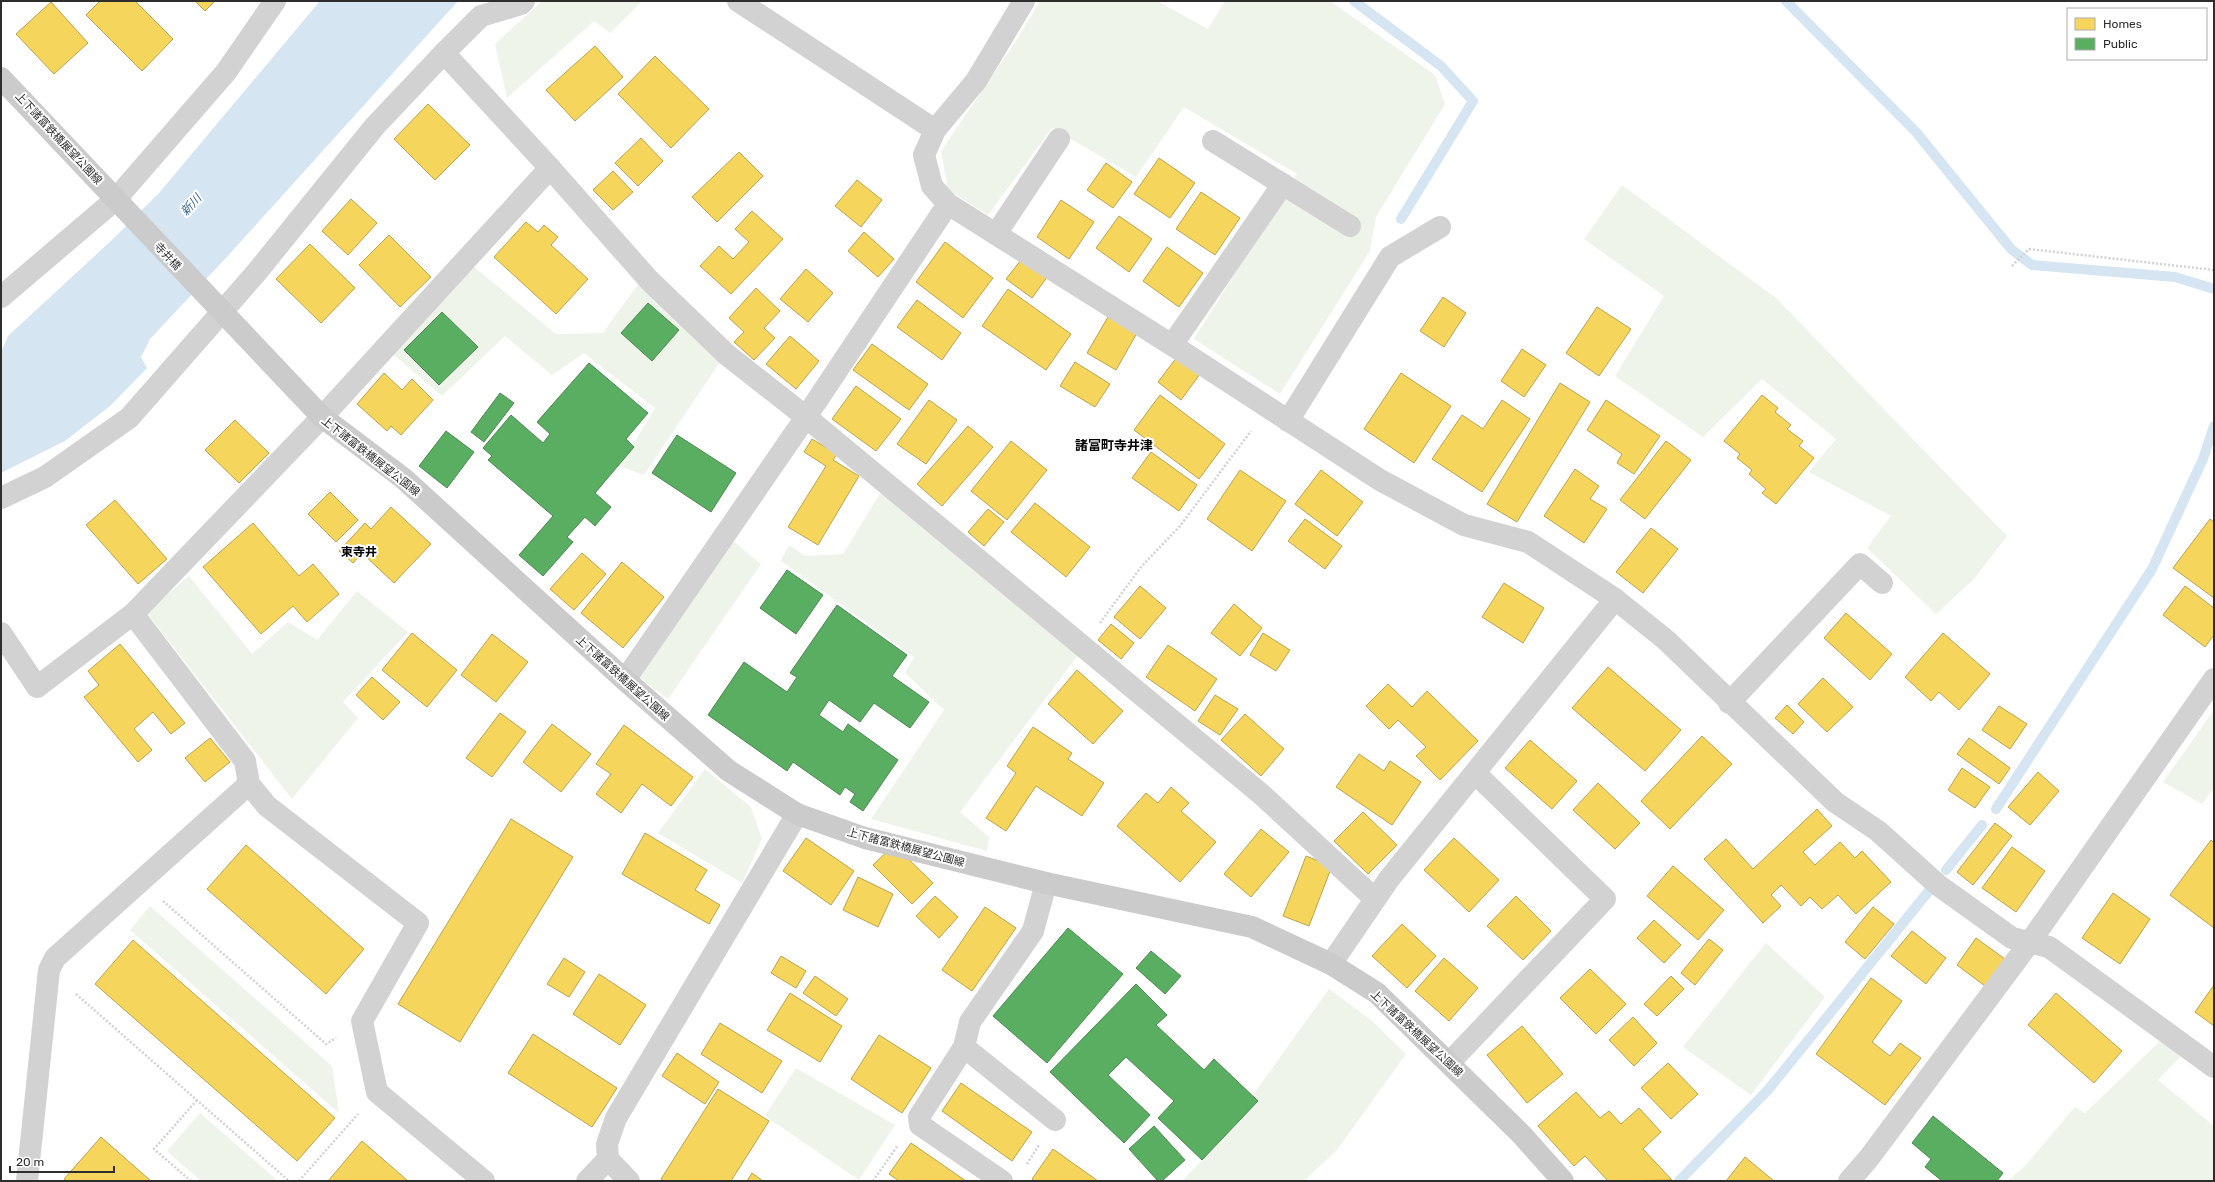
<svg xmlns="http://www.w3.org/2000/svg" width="2215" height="1182" font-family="Rubik,'Noto Sans JP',sans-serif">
	<rect width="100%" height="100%" fill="#fff"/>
	<g fill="#eff4ea">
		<polygon points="542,1 642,1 610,33 594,21 507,98 495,44"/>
		<polygon points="1040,1 1157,1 1208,29 1225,1 1330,1 1435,75 1445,104 1376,217 1370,251 1280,394 1194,339 1297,174 1184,107 1136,177 1052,128 988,215 948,190 941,151 1016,41"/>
		<polygon points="1622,185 1776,298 2007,536 1974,579 1936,614 1867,548 1891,516 1809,472 1836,439 1762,379 1703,437 1615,376 1664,296 1584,239"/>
		<polygon points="474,267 556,334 603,333 639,283 720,362 644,475 620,466 655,408 584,353 552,375 505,336 442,396 393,354"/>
		<polygon points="882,490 1079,654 960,812 989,837 987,851 871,819 944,710 905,673 914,657 781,561 789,545 805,556 843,554"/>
		<polygon points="733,541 761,564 668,699 640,678"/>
		<polygon points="189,576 252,654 288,622 317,640 357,591 408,632 343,702 358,718 292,799 146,612"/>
		<polygon points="2214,710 2214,788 2202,804 2163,782"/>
		<polygon points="705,769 751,807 762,839 742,883 658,833"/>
		<polygon points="150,906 332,1066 339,1113 130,930"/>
		<polygon points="1766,943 1825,997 1751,1095 1683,1047"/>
		<polygon points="1329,989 1371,1020 1406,1054 1337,1150 1304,1181 1182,1181 1217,1145"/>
		<polygon points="2160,1041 2181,1056 2158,1080 2214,1126 2214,1181 2007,1181 2025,1166 2075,1107 2085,1113"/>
		<polygon points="796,1068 895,1125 859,1180 765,1116"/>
		<polygon points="200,1113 278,1181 201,1181 167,1151"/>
	</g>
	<polygon fill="#d6e5f2" points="320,1 458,1 225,259 150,339 141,357 147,368 110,406 65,441 1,473 1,352 8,336 113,239 159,193"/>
	<g fill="#f6d55c" stroke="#baa34e">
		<polygon points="100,1 135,1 173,39 142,71 86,15"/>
		<polygon points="195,1 215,1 205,11"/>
		<polygon points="51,2 88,43 54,74 16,34"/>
		<polygon points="595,46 623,77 575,121 546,90"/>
		<polygon points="655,56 709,109 671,148 618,94"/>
		<polygon points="428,104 470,145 435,180 394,139"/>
		<polygon points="641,138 663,161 638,186 615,163"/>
		<polygon points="739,152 763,176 717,222 692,197"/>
		<polygon points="1159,158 1195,183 1170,218 1134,194"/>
		<polygon points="1106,163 1132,182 1113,208 1087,190"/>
		<polygon points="613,171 633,192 613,210 593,190"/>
		<polygon points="857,180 882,200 861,227 835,206"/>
		<polygon points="1201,192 1240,218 1215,255 1176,229"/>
		<polygon points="351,199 377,223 348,255 322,231"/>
		<polygon points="1061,200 1094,222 1069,259 1037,237"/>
		<polygon points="752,211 783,239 731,294 700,266 719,246 733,259 749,242 735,229"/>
		<polygon points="1119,216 1152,239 1129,272 1096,248"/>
		<polygon points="526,222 538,232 544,225 558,237 551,245 588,279 556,314 494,257"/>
		<polygon points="864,232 894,259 878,277 848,251"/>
		<polygon points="389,235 431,277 400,307 359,265"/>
		<polygon points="945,242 993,278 963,318 916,282"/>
		<polygon points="310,244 355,288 321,323 276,279"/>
		<polygon points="1167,247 1203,273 1179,307 1143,281"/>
		<polygon points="1025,255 1050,273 1032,298 1006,279"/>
		<polygon points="806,269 833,293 808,322 780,299"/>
		<polygon points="756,288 780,311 764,328 775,338 754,360 734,342 744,332 729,318"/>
		<polygon points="1008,289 1071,334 1046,370 982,326"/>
		<polygon points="1443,297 1466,313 1444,347 1420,331"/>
		<polygon points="917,300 961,333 942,360 897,327"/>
		<polygon points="1597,307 1631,329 1599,376 1566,353"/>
		<polygon points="1108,317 1137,333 1116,370 1087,353"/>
		<polygon points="790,336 819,361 796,389 766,364"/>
		<polygon points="872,344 928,384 909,410 853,370"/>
		<polygon points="1522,349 1546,365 1524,397 1501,381"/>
		<polygon points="1177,357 1200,374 1181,400 1158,382"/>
		<polygon points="1075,362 1110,384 1095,407 1060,386"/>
		<polygon points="384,373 402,390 412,379 433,400 401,435 391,426 387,431 357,404"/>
		<polygon points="1401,373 1451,406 1414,463 1364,429"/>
		<polygon points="1560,383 1590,402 1517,522 1487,504"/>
		<polygon points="856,386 901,419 876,451 832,419"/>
		<polygon points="1160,395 1225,444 1199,479 1134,430"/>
		<polygon points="1762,395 1778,408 1775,412 1791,425 1787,429 1803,441 1799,446 1814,458 1776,504 1762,493 1766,489 1749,474 1752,470 1737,458 1740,454 1724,441"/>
		<polygon points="929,400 957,420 926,464 897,444"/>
		<polygon points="1502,400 1530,419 1482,492 1432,459 1462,415 1483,429"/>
		<polygon points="1606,400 1660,436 1634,474 1617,463 1622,454 1587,430"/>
		<polygon points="235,420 269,453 239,483 205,450"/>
		<polygon points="968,426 993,447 942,506 917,484"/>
		<polygon points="812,439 837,454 833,460 859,476 818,545 788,527 826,466 804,452"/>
		<polygon points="1011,441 1047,470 1007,520 971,491"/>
		<polygon points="1666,441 1691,460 1645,519 1620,500"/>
		<polygon points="1151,452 1197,485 1179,511 1132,478"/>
		<polygon points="1575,469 1599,486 1590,499 1607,509 1584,543 1544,516"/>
		<polygon points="1240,470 1286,501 1252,551 1207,519"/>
		<polygon points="1321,470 1363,502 1337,536 1295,504"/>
		<polygon points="330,492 358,520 336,542 308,514"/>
		<polygon points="115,500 167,559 138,584 86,525"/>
		<polygon points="1035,503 1090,547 1066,577 1011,532"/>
		<polygon points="391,507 431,544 394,583 362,553 353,563 339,551 365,523 371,529"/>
		<polygon points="988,509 1004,522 984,546 968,532"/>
		<polygon points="1305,519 1342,546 1325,569 1288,541"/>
		<polygon points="2210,519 2214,522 2214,598 2173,568"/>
		<polygon points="253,523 299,576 313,564 339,594 307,622 293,606 261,634 203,567"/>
		<polygon points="1651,528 1678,549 1643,593 1616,572"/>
		<polygon points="582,553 606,574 574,610 550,589"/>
		<polygon points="622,562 664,597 623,648 581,613"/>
		<polygon points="1504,583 1544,608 1523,643 1482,617"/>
		<polygon points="1140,586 1166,608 1140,639 1114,617"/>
		<polygon points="2185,586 2214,608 2214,635 2205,647 2163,615"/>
		<polygon points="1234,604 1262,628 1240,656 1211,633"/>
		<polygon points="1846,613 1892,654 1870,680 1824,638"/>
		<polygon points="1111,624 1134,643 1121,659 1098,640"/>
		<polygon points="412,633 457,670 427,707 382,670"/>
		<polygon points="1263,633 1290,650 1276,671 1250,655"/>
		<polygon points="1943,633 1990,674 1959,710 1939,692 1931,701 1905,677"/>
		<polygon points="492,634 528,662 496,702 461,675"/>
		<polygon points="120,644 185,723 171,734 153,712 134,729 152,750 138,762 84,697 99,685 88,671"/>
		<polygon points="1168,645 1217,679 1195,711 1146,677"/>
		<polygon points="1608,667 1681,730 1645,771 1572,708"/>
		<polygon points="1077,670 1123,711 1093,744 1048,704"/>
		<polygon points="372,677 400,702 383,720 356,695"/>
		<polygon points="1823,678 1853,707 1827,732 1798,704"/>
		<polygon points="1388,684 1412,707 1427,691 1478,741 1440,780 1416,756 1426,747 1398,720 1389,729 1366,706"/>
		<polygon points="1215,695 1238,709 1220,735 1198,721"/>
		<polygon points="1787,705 1804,722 1793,734 1775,718"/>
		<polygon points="1999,706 2027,724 2010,749 1982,730"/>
		<polygon points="500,713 526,732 492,777 466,758"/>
		<polygon points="1245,714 1284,749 1261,776 1221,740"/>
		<polygon points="552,724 591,754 561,792 523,762"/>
		<polygon points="624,725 693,777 671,806 642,784 621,813 596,794 611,774 596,764"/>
		<polygon points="1033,727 1072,753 1068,759 1104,783 1082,816 1036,786 1006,831 986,818 1016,773 1007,766"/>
		<polygon points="1702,736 1732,764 1670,829 1641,801"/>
		<polygon points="210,738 230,762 205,782 185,758"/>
		<polygon points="1969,738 2010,768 1999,784 1957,754"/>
		<polygon points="1530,740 1577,781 1552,809 1505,768"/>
		<polygon points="1359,754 1384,771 1390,761 1421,782 1392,825 1336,787"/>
		<polygon points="1962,768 1990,787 1975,808 1948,790"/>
		<polygon points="2038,772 2059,791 2030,825 2008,807"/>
		<polygon points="1598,783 1640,823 1615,849 1573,810"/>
		<polygon points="1171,787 1189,803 1181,811 1216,842 1180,882 1117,826 1146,793 1158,803"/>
		<polygon points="1817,809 1832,826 1803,852 1815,865 1840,842 1855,858 1862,851 1891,882 1856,914 1838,895 1822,909 1810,897 1801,906 1781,885 1771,895 1781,906 1763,923 1704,859 1726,839 1753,869"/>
		<polygon points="1363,812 1397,845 1368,874 1334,841"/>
		<polygon points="511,819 573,857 460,1042 398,1004"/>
		<polygon points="1995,823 2012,836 1973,885 1957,872"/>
		<polygon points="1261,829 1289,852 1251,897 1224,874"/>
		<polygon points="645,833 707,870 695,890 720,905 709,924 622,874"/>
		<polygon points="806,838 854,871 831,905 783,871"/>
		<polygon points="1454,838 1499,880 1469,912 1424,870"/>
		<polygon points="2211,840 2214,843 2214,928 2170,895"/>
		<polygon points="246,845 364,949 326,994 207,889"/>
		<polygon points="894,845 933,883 912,904 873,865"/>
		<polygon points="2012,847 2045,871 2016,912 1982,888"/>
		<polygon points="1306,856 1332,866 1309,926 1283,916"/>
		<polygon points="1673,866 1724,910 1698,940 1647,896"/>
		<polygon points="858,877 893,894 878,927 843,910"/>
		<polygon points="2113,893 2150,919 2120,964 2082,938"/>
		<polygon points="935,896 958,917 939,938 916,916"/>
		<polygon points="1516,896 1551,931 1523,960 1487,926"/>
		<polygon points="985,907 1016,928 972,991 942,970"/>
		<polygon points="1873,907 1894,924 1865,959 1845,942"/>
		<polygon points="1654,920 1681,945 1664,963 1637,938"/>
		<polygon points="1402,924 1436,956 1407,988 1372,956"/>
		<polygon points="1912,931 1946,958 1926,984 1891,956"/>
		<polygon points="1976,938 2005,959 1985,986 1957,965"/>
		<polygon points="1709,939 1723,950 1695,985 1681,973"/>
		<polygon points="133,940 335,1118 297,1161 95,984"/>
		<polygon points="781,956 806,971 796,988 771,973"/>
		<polygon points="564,958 585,972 569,997 547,984"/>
		<polygon points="1444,958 1478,988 1449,1021 1415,991"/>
		<polygon points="1590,969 1626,1004 1596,1034 1560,998"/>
		<polygon points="599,974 646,1005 620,1045 573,1014"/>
		<polygon points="815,976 848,999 836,1016 803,993"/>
		<polygon points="1671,976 1684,989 1657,1016 1644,1004"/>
		<polygon points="1871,978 1902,1001 1872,1042 1890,1056 1900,1043 1921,1058 1885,1105 1816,1054"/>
		<polygon points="2214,985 2214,1026 2195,1012"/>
		<polygon points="790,993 842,1026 820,1062 767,1030"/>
		<polygon points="2056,993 2122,1051 2094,1083 2028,1025"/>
		<polygon points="1633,1017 1657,1043 1634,1066 1609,1040"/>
		<polygon points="720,1023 782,1061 762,1093 701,1054"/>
		<polygon points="1522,1026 1563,1074 1527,1103 1487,1055"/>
		<polygon points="533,1034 617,1088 592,1127 508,1073"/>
		<polygon points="879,1035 931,1068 902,1113 851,1079"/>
		<polygon points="677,1053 719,1082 705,1104 662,1076"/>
		<polygon points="1668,1063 1698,1094 1671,1119 1641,1088"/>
		<polygon points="961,1083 1032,1132 1012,1161 942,1111"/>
		<polygon points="718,1089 769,1121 731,1181 664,1181 661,1179"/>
		<polygon points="1576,1092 1600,1118 1609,1111 1621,1124 1639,1108 1661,1132 1643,1149 1672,1180 1608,1181 1585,1156 1574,1166 1538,1126"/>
		<polygon points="101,1137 151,1181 67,1181 64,1179"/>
		<polygon points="362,1141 408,1181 328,1181"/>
		<polygon points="911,1143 966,1181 899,1181 889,1174"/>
		<polygon points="1053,1149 1098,1181 1035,1181 1032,1179"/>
		<polygon points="1745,1157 1774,1181 1726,1181"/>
		<polygon points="752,1173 763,1181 747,1181"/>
	</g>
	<g fill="#5aae61" stroke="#4c8751">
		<polygon points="648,303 679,330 652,361 621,333"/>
		<polygon points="442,312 478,347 439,385 404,350"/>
		<polygon points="589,363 648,413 626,439 634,447 595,493 611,507 595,526 585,517 567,537 573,542 543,576 519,555 553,516 488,460 492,456 483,448 511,415 543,443 550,434 537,422"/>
		<polygon points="500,393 514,403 484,442 471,432"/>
		<polygon points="446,431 474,452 447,488 419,466"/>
		<polygon points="677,435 736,473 711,512 652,473"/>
		<polygon points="787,570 823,595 796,634 760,608"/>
		<polygon points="837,605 907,655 892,676 929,702 910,728 874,703 860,722 829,700 819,715 843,732 848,724 898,760 863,811 850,802 855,794 845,787 840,795 793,762 787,771 708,715 744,662 787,692 797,677 790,673"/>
		<polygon points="1068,928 1123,974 1047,1063 993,1016"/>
		<polygon points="1151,951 1181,976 1165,994 1136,968"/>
		<polygon points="1136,984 1167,1015 1156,1025 1204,1070 1214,1059 1258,1101 1202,1160 1158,1118 1174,1101 1126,1057 1108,1075 1150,1115 1124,1143 1050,1072"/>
		<polygon points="1933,1116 2003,1173 1997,1181 1942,1181 1925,1167 1931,1159 1912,1143"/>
		<polygon points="1154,1126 1185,1160 1162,1181 1158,1181 1129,1149"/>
	</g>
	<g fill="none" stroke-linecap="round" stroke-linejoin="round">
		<g stroke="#d6e5f2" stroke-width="10">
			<polyline points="1354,1 1441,66 1473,101 1401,219"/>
			<polyline points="1786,1 1916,132 2011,249 2032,265 2175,277 2214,289"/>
			<polyline points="1996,809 2152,569 2203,459 2214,426"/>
			<polyline points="1946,870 1982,825"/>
			<polyline points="1679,1181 1768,1090 1928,892"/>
		</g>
		<g stroke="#d2d2d2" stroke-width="2.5" stroke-dasharray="2 2" stroke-linecap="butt">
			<polyline points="2012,266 2029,249 2214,270"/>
			<polyline points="1100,623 1141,567 1180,526 1251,431"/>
			<polyline points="163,901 326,1044 336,1038"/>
			<polyline points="76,994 289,1181"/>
			<polyline points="1027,1164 1039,1145"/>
			<polyline points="191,1181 154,1149 197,1100"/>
			<polyline points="299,1181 358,1114"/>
			<polyline points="873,1181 898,1145"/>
		</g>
		<g stroke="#d2d2d2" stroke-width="22">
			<polyline points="738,1 935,130"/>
			<polyline points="1024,1 976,81 935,130 924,155 932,186 948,204 1172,345 1380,480 1464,525 1528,542 1615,599 1666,640 1835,802 1878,831 1938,885 2012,938 2049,947 2214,1067"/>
			<polyline points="444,53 550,168"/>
			<polyline points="1213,141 1350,226"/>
			<polyline points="996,234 1059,139"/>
			<polyline points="1,297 115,200 226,72 275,1"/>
			<polyline points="1172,345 1283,184"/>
			<polyline points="1288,421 1390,257 1440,227"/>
			<polyline points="1,498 45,477 129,418 256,273 375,126 444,53 481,16 521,4 524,1"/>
			<polyline points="133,614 245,761 249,784 267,806 418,923 362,1021 377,1092 484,1181"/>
			<polyline points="1,633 37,687 133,614 322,417 550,168 649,280 726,354 806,417 1261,794 1375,899"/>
			<polyline points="625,680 806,417 948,204"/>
			<polyline points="1729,703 1860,564 1882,583"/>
			<polyline points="1331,964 1389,879 1615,599"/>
			<polyline points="964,1047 1055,1120"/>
			<polyline points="1450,1062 1605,899 1475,773"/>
			<polyline points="27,1181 49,970 55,958 249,784"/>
			<polyline points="587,1181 608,1159"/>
			<polyline points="629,1181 608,1159 607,1144 616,1118 797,814"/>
			<polyline points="1002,1181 920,1125 919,1117 964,1047 970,1022 1033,931 1046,883"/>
			<polyline points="1849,1181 1869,1158 2030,942 2214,679"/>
		</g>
		<polyline stroke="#cbcbcb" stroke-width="22" points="1,78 322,417 403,478 625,680 729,771 797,814 865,838 1046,883 1252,927 1331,964 1377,993 1522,1135 1563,1181"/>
	</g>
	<g text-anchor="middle" stroke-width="4" stroke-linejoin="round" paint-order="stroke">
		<g font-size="11" fill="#2d2d2d" stroke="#fff">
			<text transform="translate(59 138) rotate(47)" y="4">上下諸富鉄橋展望公園線</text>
			<text transform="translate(168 256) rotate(47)" y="4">寺井橋</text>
			<text transform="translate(371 456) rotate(38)" y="4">上下諸富鉄橋展望公園線</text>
			<text transform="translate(623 678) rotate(42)" y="4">上下諸富鉄橋展望公園線</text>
			<text transform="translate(906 847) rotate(15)" y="4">上下諸富鉄橋展望公園線</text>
			<text transform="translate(1417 1033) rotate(43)" y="4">上下諸富鉄橋展望公園線</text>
		</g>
		<g font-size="12" font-style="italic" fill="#386a91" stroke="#fff">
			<text transform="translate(191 205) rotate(-48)" y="4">新川</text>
		</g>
		<g font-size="12" font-weight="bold" fill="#000" stroke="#fff">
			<text x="359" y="556">東寺井</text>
		</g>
		<g font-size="13" font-weight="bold" fill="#000" stroke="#fff">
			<text x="1114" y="450">諸富町寺井津</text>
		</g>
	</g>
	<rect width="2215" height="1182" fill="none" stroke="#2d2d2d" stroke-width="4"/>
	<rect x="2067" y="8" width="140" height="52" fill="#ffffff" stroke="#ababab"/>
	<rect x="2075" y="18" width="20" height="12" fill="#f6d55c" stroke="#ababab"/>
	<text x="2103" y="28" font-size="12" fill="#2d2d2d">Homes</text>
	<rect x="2075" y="38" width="20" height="12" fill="#5aae61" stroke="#ababab"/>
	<text x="2103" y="48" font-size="12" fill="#2d2d2d">Public</text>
	<path d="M10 1166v6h104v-6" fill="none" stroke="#2d2d2d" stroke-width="2"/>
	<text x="16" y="1166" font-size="12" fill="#2d2d2d" stroke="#ffffff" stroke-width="3" paint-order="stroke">20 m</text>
</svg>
